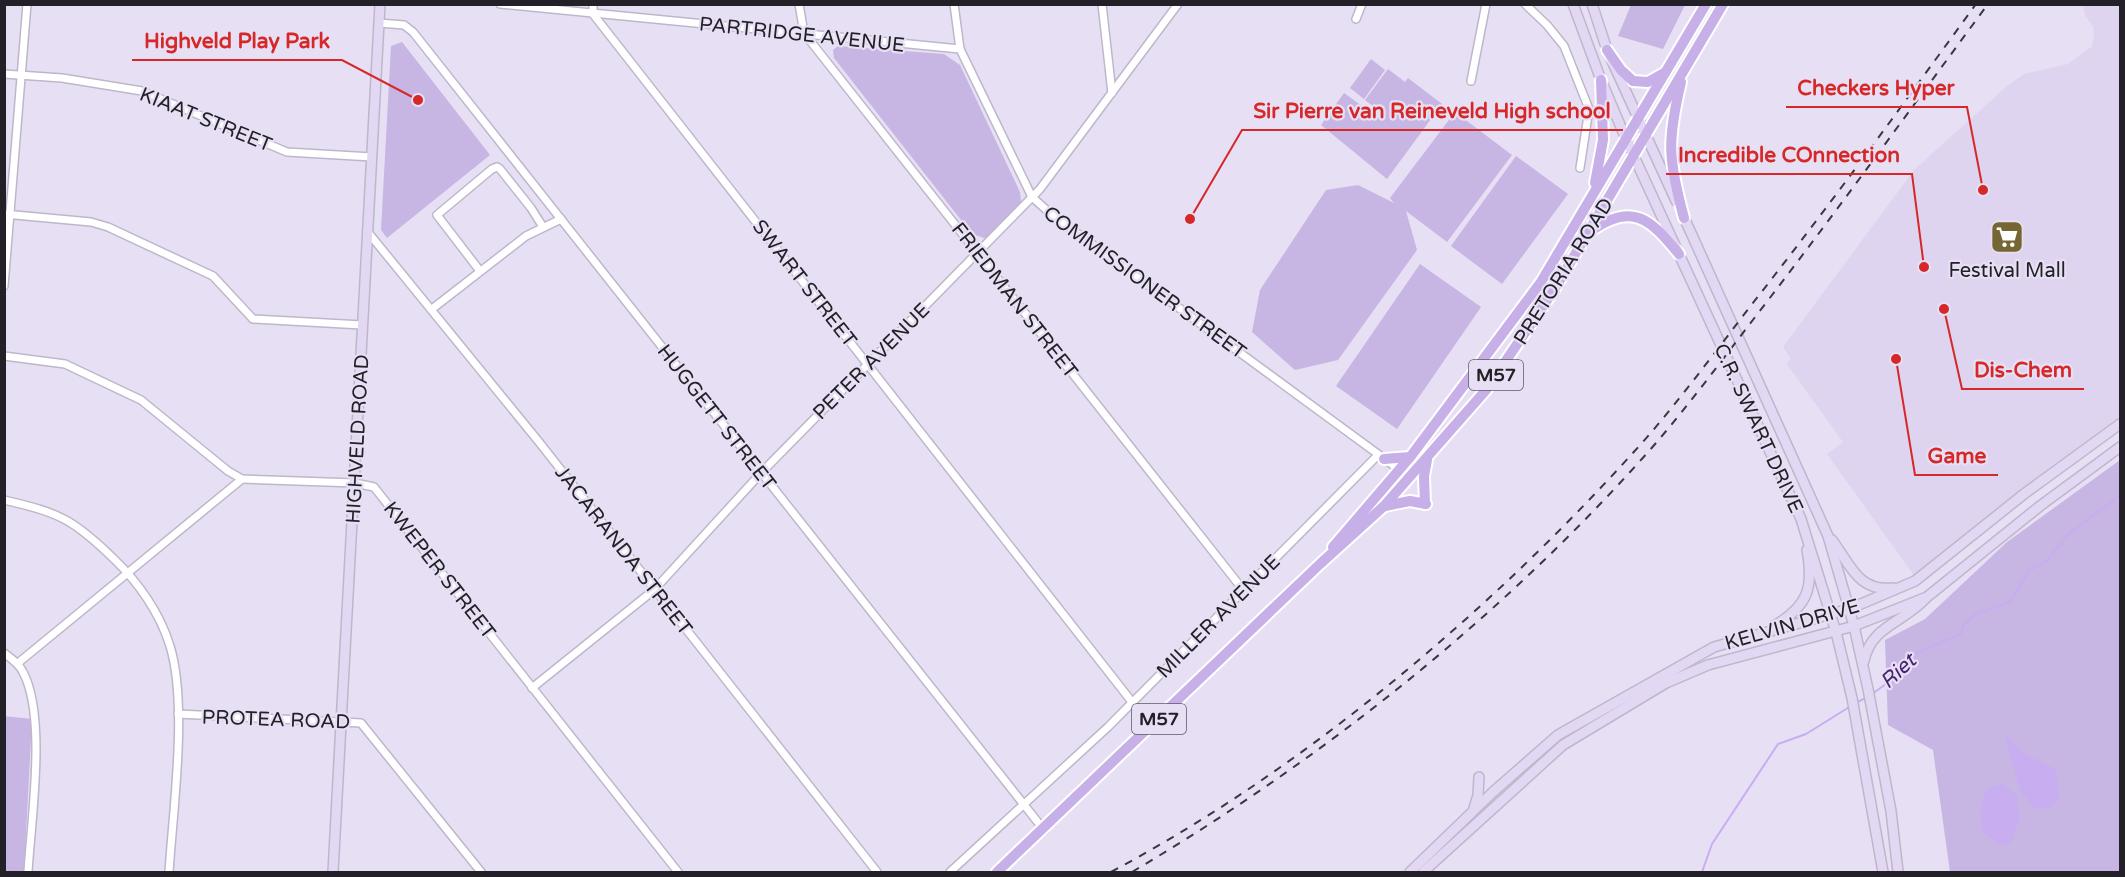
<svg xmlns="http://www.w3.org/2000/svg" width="2125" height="877" font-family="'Varela Round',sans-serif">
	<rect width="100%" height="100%" fill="#e7dff3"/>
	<polygon fill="#ded4ef" points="2083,5 2120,5 2120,419 1977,524 1915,577 1827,454 1843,442 1786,363 1791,359 1783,347 1914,170 2007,86 2024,74 2068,64 2092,46 2094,36 2093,27 2085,15"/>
	<g fill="#c7b5e4">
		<polygon points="1631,5 1685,5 1663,49 1618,36"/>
		<polygon points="402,42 490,155 387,238 381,230 391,46"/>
		<polygon points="838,46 944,54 960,65 1020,192 1021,202 990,236 984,238 972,234 834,58 833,50"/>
		<polygon points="1371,59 1385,70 1364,99 1350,88"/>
		<polygon points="1388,69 1405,82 1408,78 1442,104 1387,179 1321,125 1344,93 1379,118 1382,113 1365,100"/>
		<polygon points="1455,112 1512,155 1447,242 1406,211 1417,250 1338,360 1295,370 1252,332 1260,290 1326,190 1358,185 1394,203 1390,198"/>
		<polygon points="1516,156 1568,194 1502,284 1451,246"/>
		<polygon points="1420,264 1481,307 1397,429 1336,386"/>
		<polygon points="2120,460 2120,872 1950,872 1933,750 1888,725 1885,640 1925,619 2007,542"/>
		<polygon points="4,716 32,719 24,872 5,872"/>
	</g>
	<g fill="#c8adf1">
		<polygon points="2004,735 2026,755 2056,769 2059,797 2052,807 2035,809 2020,790"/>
		<polygon points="2003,784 2018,797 2019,821 2011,842 2000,845 1982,831 1980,808 1988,788"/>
	</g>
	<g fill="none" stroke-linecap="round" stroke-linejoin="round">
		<g stroke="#c8adf1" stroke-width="2">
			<polyline points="1872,694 1893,679 1920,651 1961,634 1964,624 1976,614 2010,602 2029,571 2047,561 2068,534 2120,496"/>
			<polyline points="1856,703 1867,697"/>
			<polyline points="1702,872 1712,844 1778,744 1806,734 1851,706"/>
		</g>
		<g stroke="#beb7cb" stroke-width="10">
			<g id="street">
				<polyline points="500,4 960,49"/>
				<polyline points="593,4 593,14 1132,702"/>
				<polyline points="799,4 804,33 1244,591"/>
				<polyline points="954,4 960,49 1032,197 1051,214 1401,471"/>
				<polyline points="1102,4 1112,93"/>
				<polyline points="1525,4 1547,25 1564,46 1589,109 1580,168"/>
				<polyline points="1356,19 1362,4"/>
				<polyline points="379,23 404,25 413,32 1044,830"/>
				<polyline points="4,74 62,78 142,91 287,152 372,157"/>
				<polyline points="1471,81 1486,4"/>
				<polyline points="4,214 91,222 108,227 213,276 253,319 362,325"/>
				<polyline points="367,231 539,442 877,872"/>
				<polyline points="480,271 437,215 492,169 497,167 500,169 531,208 543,227"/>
				<polyline points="4,286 27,4"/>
				<polyline points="432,309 526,236 561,219"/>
				<polyline points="4,356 65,364 141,400 228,471 242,479 355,483 374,487 678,872"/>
				<path d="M4,500C60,513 73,519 114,559C138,582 160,613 170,646C188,705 173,809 169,872"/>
				<path d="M4,653C12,659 19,664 23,672C47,717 31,820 28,872"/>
				<polyline points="18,663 242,479"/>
				<polyline points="532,688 654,590 761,473 1040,189 1178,4"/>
				<polyline points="178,714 361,723 481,872"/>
				<polyline points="950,872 1108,727 1378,455"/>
			</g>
		</g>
		<g stroke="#beb7cb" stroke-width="12">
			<g id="secondary">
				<polyline points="1573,4 1601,80 1626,139 1801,519 1836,632 1852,698 1883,872"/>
				<polyline points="1592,4 1607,50 1676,201"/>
				<polyline points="1682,213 1828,536 1854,626 1868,689 1891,811 1898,872"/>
				<path d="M1832,540C1850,564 1858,592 1893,588"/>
				<path d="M1774,626C1808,606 1814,588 1807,550"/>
				<path d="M1864,661C1871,626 1903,623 1925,599"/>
				<polyline points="1474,808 1478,795 1479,777"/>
				<polyline points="333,872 380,4"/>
				<polyline points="1410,872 1493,792 1558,735 1714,647 1849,609 1915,581 2024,494 2120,424"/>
				<polyline points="1423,872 1563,745 1666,683 1708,665 1854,626 1927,597 2040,506 2120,447"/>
			</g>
		</g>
		<g stroke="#fff" stroke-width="14">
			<g id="primary">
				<polyline points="1607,50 1621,70 1633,81 1648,82 1664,73"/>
				<path d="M1681,82C1667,141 1668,159 1684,218"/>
				<polyline points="1595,183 1603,140 1601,80"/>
				<path d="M1591,231C1633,201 1651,220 1679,254"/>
				<polyline points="1384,459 1410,457"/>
				<polyline points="1425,504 1424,476 1427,460"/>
				<polyline points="1385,506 1410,501 1426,504"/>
				<polyline points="1333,547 1411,456 1541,282 1706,4"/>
				<polyline points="997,872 1320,564 1384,506 1486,390 1554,290 1723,4"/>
			</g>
		</g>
		<use href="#street" stroke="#fff" stroke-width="7"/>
		<use href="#secondary" stroke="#e3d8f3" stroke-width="9"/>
		<use href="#primary" stroke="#c7b0e7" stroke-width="10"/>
		<g stroke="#3a373f" stroke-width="2" stroke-dasharray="8 8" stroke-linecap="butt">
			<path d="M1111,872C1310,766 1500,603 1649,435C1684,394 1716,351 1749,308C1827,209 1901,107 1976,4"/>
			<path d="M1132,872C1326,757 1507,613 1656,443C1692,401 1725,356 1759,312C1837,211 1912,107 1988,4"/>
		</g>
	</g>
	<defs>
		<g id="supermarket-square" transform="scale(1.725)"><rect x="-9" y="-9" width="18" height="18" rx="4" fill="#766634" stroke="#e7dff3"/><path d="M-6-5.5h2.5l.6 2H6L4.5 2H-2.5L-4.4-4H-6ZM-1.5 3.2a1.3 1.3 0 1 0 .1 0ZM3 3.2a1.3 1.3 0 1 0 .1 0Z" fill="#fff"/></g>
	</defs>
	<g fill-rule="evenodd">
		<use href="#supermarket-square" x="2007" y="237"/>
	</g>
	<g text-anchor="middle" stroke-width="4.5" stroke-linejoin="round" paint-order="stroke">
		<g fill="#e7dff3" stroke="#5e5964" stroke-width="1.5">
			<rect x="1469" y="360" width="54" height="30" rx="4.5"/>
			<rect x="1132" y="704" width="54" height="30" rx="4.5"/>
		</g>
		<g font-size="18" font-weight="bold" fill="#232027">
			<text x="1496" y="381">M57</text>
			<text x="1159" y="725">M57</text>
		</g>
		<g font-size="20" fill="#232027" stroke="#e7dff3">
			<text transform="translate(802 34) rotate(6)" y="7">PARTRIDGE AVENUE</text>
			<text transform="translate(206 119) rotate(22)" y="7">KIAAT STREET</text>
			<text transform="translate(1563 271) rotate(-58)" y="7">PRETORIA ROAD</text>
			<text transform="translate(1145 282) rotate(36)" y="7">COMMISSIONER STREET</text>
			<text transform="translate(805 283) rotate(52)" y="7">SWART STREET</text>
			<text transform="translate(1015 300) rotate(52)" y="7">FRIEDMAN STREET</text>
			<text transform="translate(871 361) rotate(-45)" y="7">PETER AVENUE</text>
			<text transform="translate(717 417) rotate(52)" y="7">HUGGETT STREET</text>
			<text transform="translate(1759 428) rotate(65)" y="7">C.R. SWART DRIVE</text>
			<text transform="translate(357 439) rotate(-87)" y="7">HIGHVELD ROAD</text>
			<text transform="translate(624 550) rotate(52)" y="7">JACARANDA STREET</text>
			<text transform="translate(440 570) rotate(52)" y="7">KWEPER STREET</text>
			<text transform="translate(1218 616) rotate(-45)" y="7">MILLER AVENUE</text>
			<text transform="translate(1792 624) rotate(-16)" y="7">KELVIN DRIVE</text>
			<text transform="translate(276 719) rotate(2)" y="7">PROTEA ROAD</text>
		</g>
		<g font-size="20" fill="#232027" stroke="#e7dff3">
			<text x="2007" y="277">Festival Mall</text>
		</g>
		<g font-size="21" font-style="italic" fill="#482371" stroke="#e7dff3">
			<text transform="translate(1898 671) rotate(-43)" y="7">Riet</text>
		</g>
	</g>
	<path fill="none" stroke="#d62828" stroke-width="2" d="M418 100L342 60H132M1983 190L1967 107H1786M1190 219L1242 130H1623M1924 267L1912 174H1666M1944 309L1962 389H2084M1896 359L1915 475H1998"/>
	<g fill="#d62828" stroke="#e7dff3" stroke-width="2">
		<circle cx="418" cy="100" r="6"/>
		<circle cx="1983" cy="190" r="6"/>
		<circle cx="1190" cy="219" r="6"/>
		<circle cx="1924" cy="267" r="6"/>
		<circle cx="1944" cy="309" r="6"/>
		<circle cx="1896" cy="359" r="6"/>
	</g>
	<g font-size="21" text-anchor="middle" font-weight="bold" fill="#d62828" stroke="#e7dff3" stroke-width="4.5" stroke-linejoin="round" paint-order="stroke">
		<text x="237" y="48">Highveld Play Park</text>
		<text x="1876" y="95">Checkers Hyper</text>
		<text x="1432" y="118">Sir Pierre van Reineveld High school</text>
		<text x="1789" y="162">Incredible COnnection</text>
		<text x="2023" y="377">Dis-Chem</text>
		<text x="1957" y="463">Game</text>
	</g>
	<rect width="2125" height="877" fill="none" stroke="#232027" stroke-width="12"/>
</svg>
